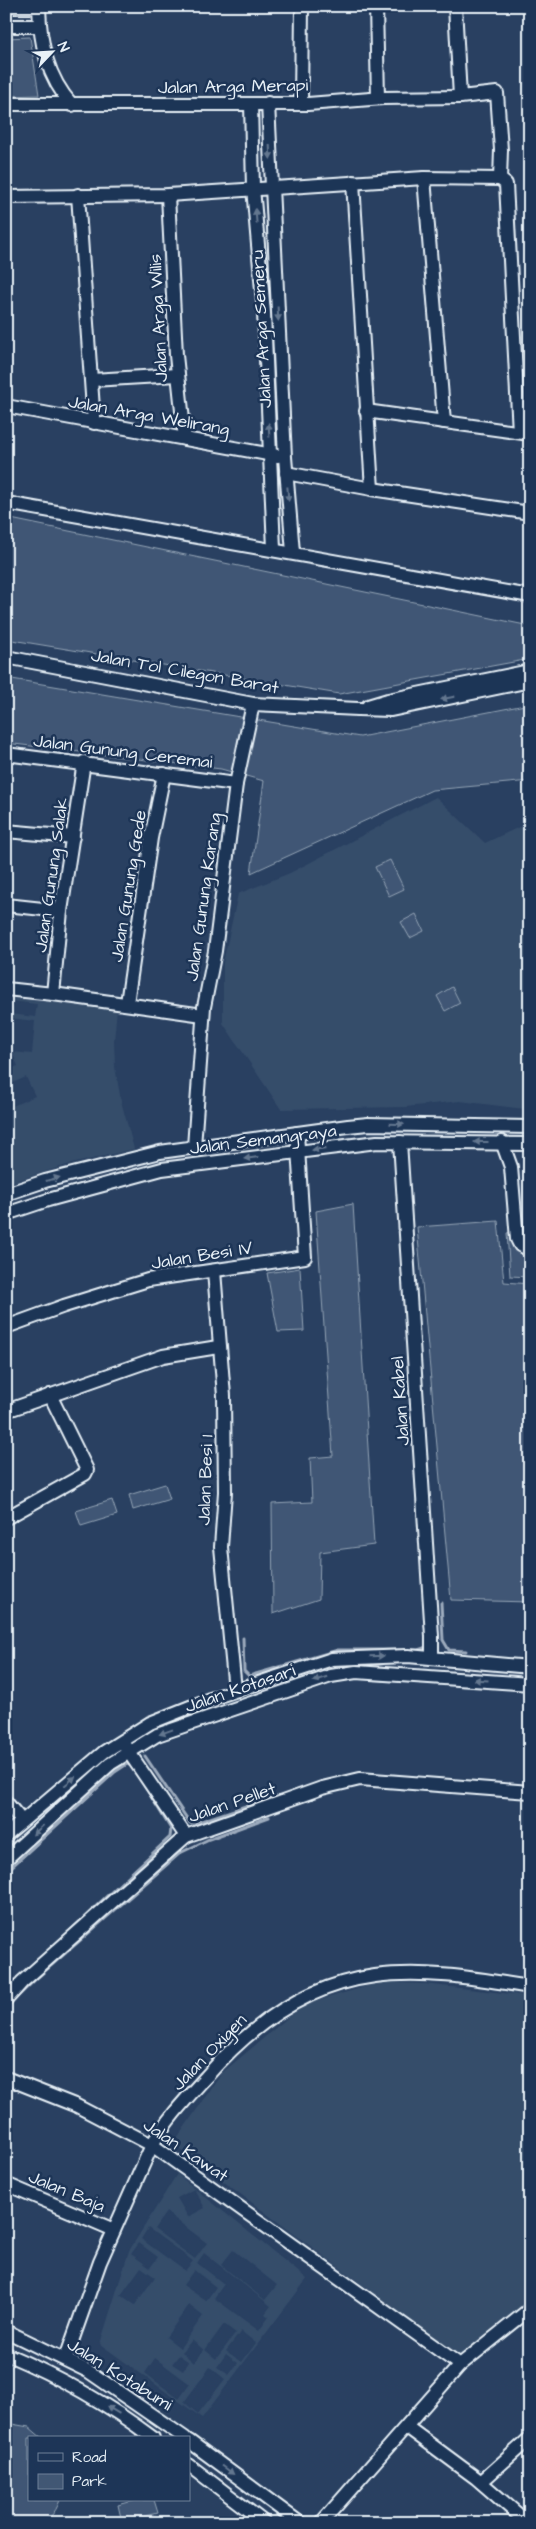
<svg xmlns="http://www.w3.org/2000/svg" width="536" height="2529" font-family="'Architects Daughter',sans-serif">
	<rect width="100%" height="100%" fill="#294061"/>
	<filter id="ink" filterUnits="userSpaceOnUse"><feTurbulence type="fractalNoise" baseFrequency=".02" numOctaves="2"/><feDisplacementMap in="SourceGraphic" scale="10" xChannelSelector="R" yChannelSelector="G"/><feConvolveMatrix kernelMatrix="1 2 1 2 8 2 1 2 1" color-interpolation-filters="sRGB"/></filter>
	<g filter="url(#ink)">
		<g fill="#364d6b" fill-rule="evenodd">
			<polygon points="436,797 485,843 530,822 530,1104 525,1109 460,1101 405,1107 281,1109 223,1023 223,963 238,894 290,873"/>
			<path d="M6,998L117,1008L114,1041L115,1067L121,1101L134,1149L67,1165L6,1184V1109L35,1096L26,1077L6,1086V1071L18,1066L12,1052L32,1054L35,1021L9,1018L6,1041ZM11,1001L37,1004L35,1017L10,1014Z"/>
			<polygon points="381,1982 424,1984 530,1996 530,2301 460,2357 173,2144 222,2073 303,2005"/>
			<path d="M177,2174L307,2279L202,2418L100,2344L129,2251ZM194,2189L205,2208L188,2217L177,2198ZM166,2212L207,2243L195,2259L154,2229ZM148,2228L193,2261L185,2271L141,2239ZM139,2243L158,2257L150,2268L131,2254ZM233,2250L277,2285L265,2300L221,2265ZM204,2253L271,2306L265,2314L269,2317L259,2331L214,2298L224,2284L197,2263ZM141,2267L155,2277L135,2305L121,2295ZM194,2270L216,2287L206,2301L183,2285ZM189,2305L203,2316L180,2348L166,2337ZM224,2324L236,2333L216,2359L205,2350ZM241,2331L256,2343L242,2362L226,2351ZM192,2340L204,2350L194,2363L182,2352ZM226,2354L238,2363L229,2375L217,2367ZM179,2355L189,2362L183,2371L172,2364ZM155,2358L190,2384L179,2399L145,2373ZM210,2367L225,2379L198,2414L184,2402Z"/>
		</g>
		<g fill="#415774" stroke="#94a4b6">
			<polygon points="30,37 39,95 6,96 6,38"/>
			<polygon points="6,518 530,626 530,659 339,694 6,639"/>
			<polygon points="6,678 360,737 530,704 530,781 432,790 251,873 264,781 221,769 6,743"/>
			<polygon points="390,860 404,889 389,896 375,867"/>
			<polygon points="416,914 424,931 410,938 401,922"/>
			<polygon points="452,987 460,1003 445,1011 437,996"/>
			<polygon points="353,1204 374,1545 320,1552 319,1599 273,1614 272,1504 312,1502 310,1458 333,1456 316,1211"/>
			<polygon points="498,1221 504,1282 530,1284 530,1602 451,1600 417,1227"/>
			<path d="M513,1232C514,1245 517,1252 530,1256V1277L510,1276L507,1233Z"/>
			<polygon points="300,1268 304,1331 278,1332 267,1273"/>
			<polygon points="165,1484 170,1499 133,1510 129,1495"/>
			<polygon points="112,1500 117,1515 81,1526 76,1511"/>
			<path d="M6,2423L29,2427L42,2438H29V2500H60C50,2529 33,2523 6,2523Z"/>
			<polygon points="137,2500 154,2500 158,2513 122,2522 118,2505"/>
		</g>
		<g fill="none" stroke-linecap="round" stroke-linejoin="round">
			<g stroke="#9dabbd" stroke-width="3">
				<polyline points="441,1603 443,1640 449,1650 466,1651"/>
				<polyline points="243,1638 244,1671 249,1676 338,1650 418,1650 424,1648 428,1644"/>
				<polyline points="145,1756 190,1823 196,1823 263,1800"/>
				<polyline points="6,1872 115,1772 127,1764 133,1767"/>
				<polyline points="46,1953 170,1837 171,1829 144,1785"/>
				<polyline points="6,2008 38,1977 180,1853 209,1839 269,1817"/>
			</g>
			<g stroke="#e8f1f8" stroke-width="16">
				<g id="minor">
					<polyline points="376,6 378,98"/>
					<polyline points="455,6 460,97 497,93 501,150 500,179"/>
					<path d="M6,7H39C40,43 47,77 72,105"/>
					<polyline points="6,26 40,26"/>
					<polyline points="268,103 285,457 293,552"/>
					<polyline points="301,103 302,6"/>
					<polyline points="6,104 308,104 383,98 460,97"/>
					<polyline points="251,104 253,188 264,313 274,549"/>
					<polyline points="424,178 444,422"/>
					<polyline points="353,182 372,489"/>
					<polyline points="78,195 94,423"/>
					<polyline points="168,195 176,355 185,439"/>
					<polyline points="6,197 168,195 424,178 500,179 506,184 519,432"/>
					<polyline points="92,380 177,375"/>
					<polyline points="6,406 278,456"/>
					<polyline points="366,411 530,434"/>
					<polyline points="286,473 372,489 530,513"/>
					<polyline points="6,503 530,596"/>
					<polyline points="6,657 253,704 358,709 391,710 530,681"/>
					<polyline points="368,706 388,700 530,671"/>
					<polyline points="6,754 236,784"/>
					<polyline points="6,831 73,837"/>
					<polyline points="6,905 61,911"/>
					<polyline points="6,989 53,994 203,1015"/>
					<polyline points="53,994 61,911 84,762"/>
					<polyline points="127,1003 151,838 164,774"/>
					<polyline points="400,1142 432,1636 432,1658"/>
					<polyline points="502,1142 511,1167 517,1239 520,1245 530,1250"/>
					<polyline points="194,1147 204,1007 215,951 236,784 253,704"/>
					<polyline points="6,1194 45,1181 160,1152 348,1126 368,1124 530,1127"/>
					<polyline points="6,1214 48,1200 162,1169 377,1142 530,1144"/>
					<polyline points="214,1271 224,1396 225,1492 221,1547 235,1690"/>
					<polyline points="6,1327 64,1306 148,1280 305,1257 297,1133"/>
					<polyline points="6,1411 163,1356 218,1347"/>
					<polyline points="6,1518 85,1474 87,1470 50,1395"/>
					<polyline points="124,1745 186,1836"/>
					<polyline points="6,1802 22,1821"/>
					<polyline points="6,1835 104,1752 150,1723 210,1699 332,1659 408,1656 530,1667"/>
					<polyline points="6,1859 110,1764 157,1735 331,1676 356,1672 530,1684"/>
					<polyline points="6,2000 22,1982 186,1836 322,1788 360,1779 530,1792"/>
					<polyline points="6,2078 77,2106 152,2145 460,2365 530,2309"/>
					<polyline points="6,2184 114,2230"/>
					<polyline points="6,2331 88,2371 185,2438"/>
					<path d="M6,2354C58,2376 108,2404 153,2438"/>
					<path d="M66,2358L100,2262L152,2145C166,2120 186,2099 206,2077C250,2026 306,1985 375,1976C425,1969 480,1979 530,1987"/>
					<polyline points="407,2427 476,2478 528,2523"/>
					<polyline points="189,2441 300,2523"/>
					<polyline points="189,2465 265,2523"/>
					<polyline points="481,2482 530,2438"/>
					<polyline points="321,2523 460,2365"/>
				</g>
			</g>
			<use href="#minor" stroke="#1d3557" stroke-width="12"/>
		</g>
		<defs><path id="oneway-solid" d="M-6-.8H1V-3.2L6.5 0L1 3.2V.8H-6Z" transform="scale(1.25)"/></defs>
		<g fill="#64778f">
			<use href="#oneway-solid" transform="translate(270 152) rotate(87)"/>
			<use href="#oneway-solid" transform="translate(256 216) rotate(-95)"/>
			<use href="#oneway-solid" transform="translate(278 314) rotate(87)"/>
			<use href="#oneway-solid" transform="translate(269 430) rotate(-93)"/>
			<use href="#oneway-solid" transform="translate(288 494) rotate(85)"/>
			<use href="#oneway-solid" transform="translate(448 698) rotate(168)"/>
			<use href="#oneway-solid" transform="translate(397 1124) rotate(1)"/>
			<use href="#oneway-solid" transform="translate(481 1142) rotate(-180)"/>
			<use href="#oneway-solid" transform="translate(319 1149) rotate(172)"/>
			<use href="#oneway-solid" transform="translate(251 1158) rotate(173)"/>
			<use href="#oneway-solid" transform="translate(53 1179) rotate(-15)"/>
			<use href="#oneway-solid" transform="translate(377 1656) rotate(-1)"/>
			<use href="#oneway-solid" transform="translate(320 1679) rotate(162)"/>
			<use href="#oneway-solid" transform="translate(481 1680) rotate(-176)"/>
			<use href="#oneway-solid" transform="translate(166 1732) rotate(160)"/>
			<use href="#oneway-solid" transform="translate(70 1781) rotate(-40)"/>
			<use href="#oneway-solid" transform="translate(38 1830) rotate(138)"/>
			<use href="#oneway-solid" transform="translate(113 2410) rotate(-149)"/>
			<use href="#oneway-solid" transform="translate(228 2470) rotate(37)"/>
		</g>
	</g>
	<g text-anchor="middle" stroke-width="5" stroke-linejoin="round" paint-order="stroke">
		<g font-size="18" fill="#e8f1f8" stroke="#1d3557">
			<text transform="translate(233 86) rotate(-1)" y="6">Jalan Arga Merapi</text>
			<text transform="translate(158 318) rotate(-93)" y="6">Jalan Arga Wilis</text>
			<text transform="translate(261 329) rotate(-93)" y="6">Jalan Arga Semeru</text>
			<text transform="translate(149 415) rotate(10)" y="6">Jalan Arga Welirang</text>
			<text transform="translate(185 671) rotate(10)" y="6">Jalan Tol Cilegon Barat</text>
			<text transform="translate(123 751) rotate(7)" y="6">Jalan Gunung Ceremai</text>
			<text transform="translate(51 875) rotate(-82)" y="6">Jalan Gunung Salak</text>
			<text transform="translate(128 886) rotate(-81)" y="6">Jalan Gunung Gede</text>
			<text transform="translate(203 897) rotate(-82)" y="6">Jalan Gunung Karang</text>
			<text transform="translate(263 1139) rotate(-7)" y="6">Jalan Semangraya</text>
			<text transform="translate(202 1255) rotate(-9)" y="6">Jalan Besi IV</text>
			<text transform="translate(400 1401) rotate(-94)" y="6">Jalan Kabel</text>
			<text transform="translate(205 1480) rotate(-88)" y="6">Jalan Besi 1</text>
			<text transform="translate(240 1688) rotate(-19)" y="6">Jalan Kotasari</text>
			<text transform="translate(232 1802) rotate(-19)" y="6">Jalan Pellet</text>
			<text transform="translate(209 2052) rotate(-46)" y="6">Jalan Oxigen</text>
			<text transform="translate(186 2150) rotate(34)" y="6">Jalan Kawat</text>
			<text transform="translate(67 2191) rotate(23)" y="6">Jalan Baja</text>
			<text transform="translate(120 2374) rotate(32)" y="6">Jalan Kotabumi</text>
		</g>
	</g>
	<rect width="536" height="2529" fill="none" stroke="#1d3557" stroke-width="25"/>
	<rect x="12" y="12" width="511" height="2504" fill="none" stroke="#e8f1f8" stroke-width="2" filter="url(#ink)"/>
	<rect x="28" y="2436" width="162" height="65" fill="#1d3557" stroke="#6e8097"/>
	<rect x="38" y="2453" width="25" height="8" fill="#1d3557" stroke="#6e8097"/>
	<text x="72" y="2462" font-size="15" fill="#e8f1f8">Road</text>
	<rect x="38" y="2474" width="25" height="15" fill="#415774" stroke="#6e8097"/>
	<text x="72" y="2486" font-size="15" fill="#e8f1f8">Park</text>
	<g transform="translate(52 52) rotate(65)" stroke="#1d3557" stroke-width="4" paint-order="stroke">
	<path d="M0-4L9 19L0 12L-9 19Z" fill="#e8f1f8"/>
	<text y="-8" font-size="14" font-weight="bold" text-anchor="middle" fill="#e8f1f8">N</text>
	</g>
</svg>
